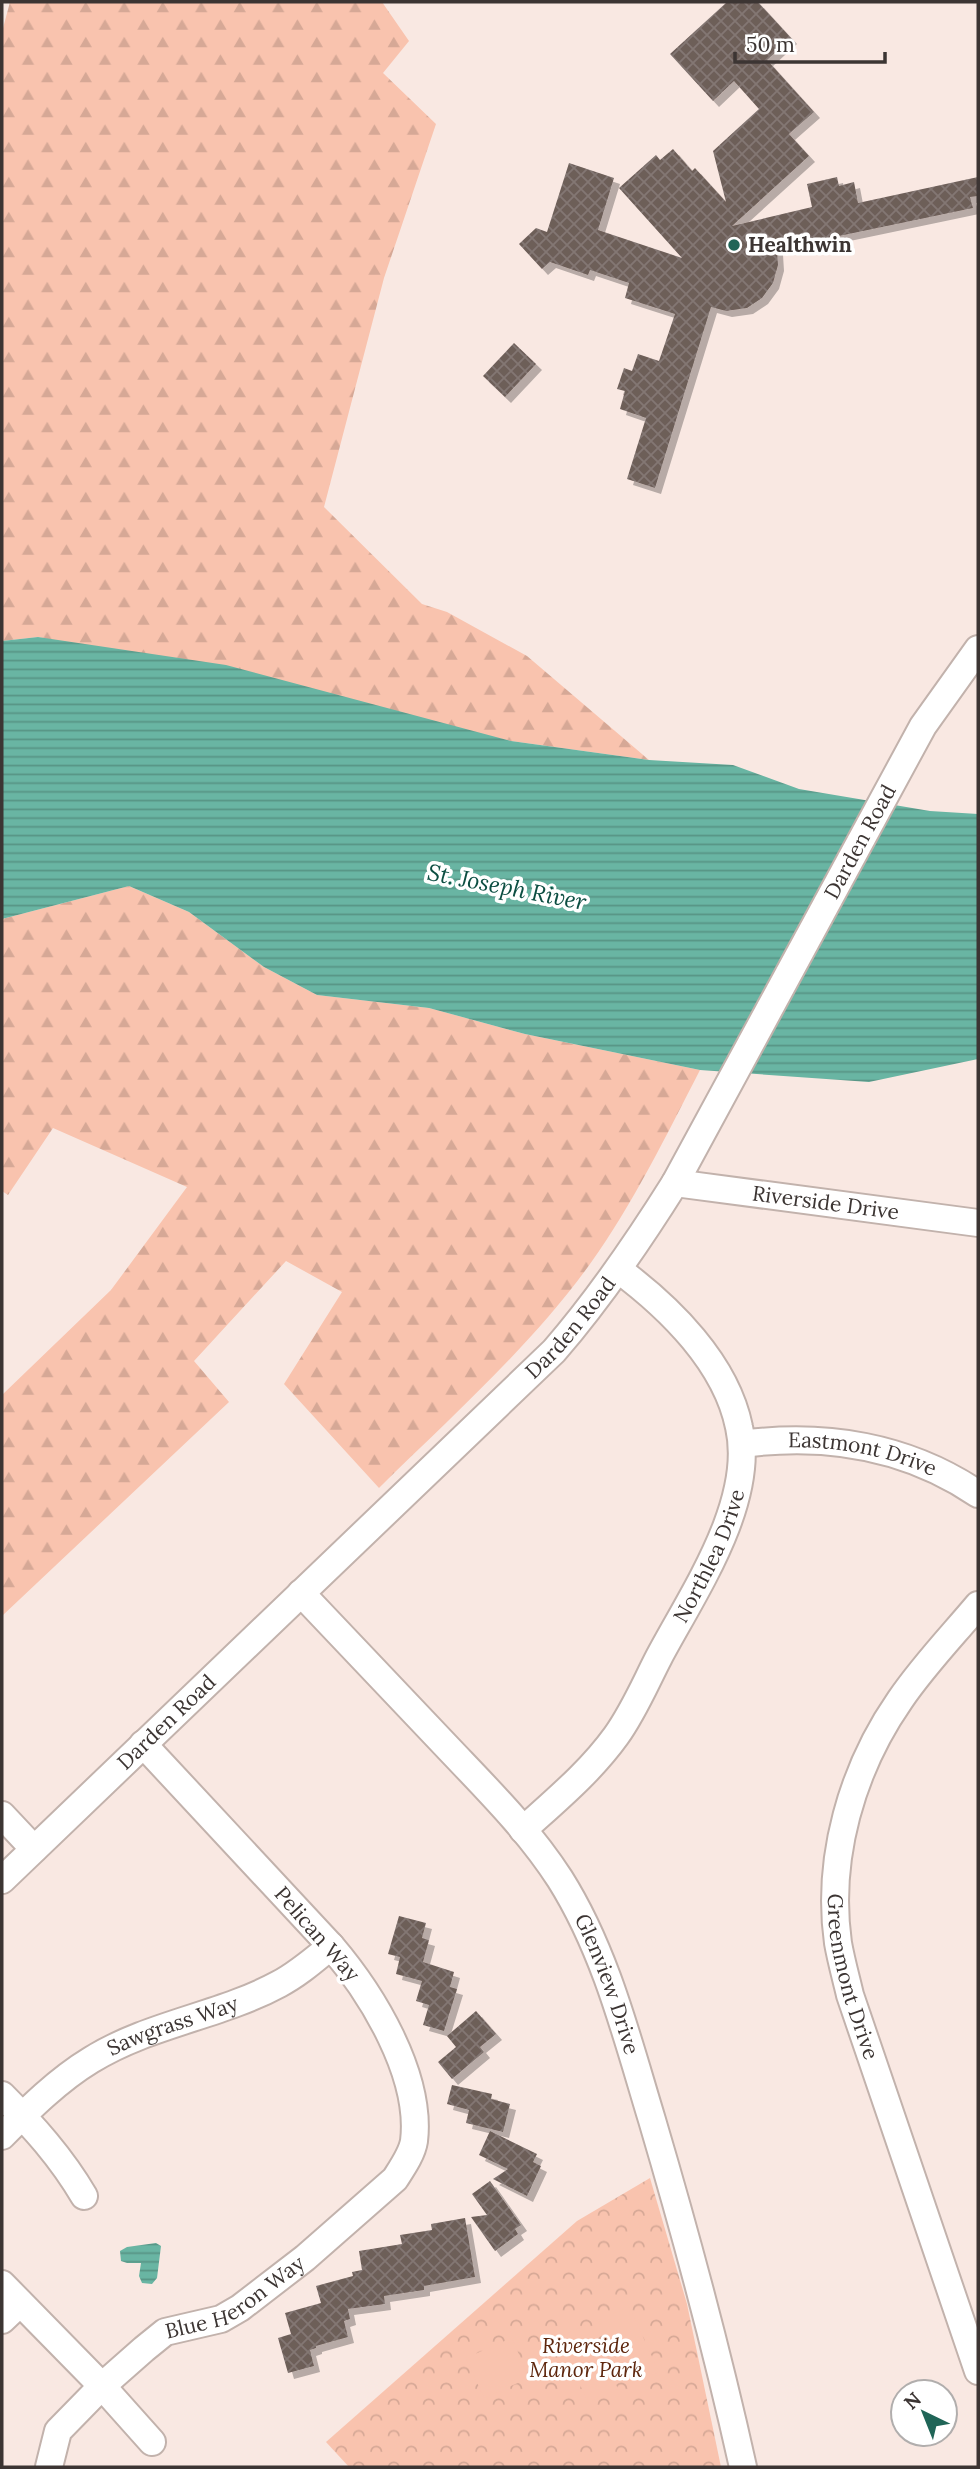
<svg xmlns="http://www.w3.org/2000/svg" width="980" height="2469" font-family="Lora,serif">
	<defs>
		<pattern id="forest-firs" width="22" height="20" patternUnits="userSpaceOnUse" patternTransform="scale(1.75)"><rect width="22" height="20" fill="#f9c3ae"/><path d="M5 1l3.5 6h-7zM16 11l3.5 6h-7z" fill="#d6a896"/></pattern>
		<pattern id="park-crowns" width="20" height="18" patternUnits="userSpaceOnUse" patternTransform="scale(1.75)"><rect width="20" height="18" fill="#f9c3ae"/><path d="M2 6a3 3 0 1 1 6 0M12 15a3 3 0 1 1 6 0" fill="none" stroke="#d6a896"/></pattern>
		<pattern id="water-rules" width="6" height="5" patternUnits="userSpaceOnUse" patternTransform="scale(1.75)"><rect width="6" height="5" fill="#69b5a3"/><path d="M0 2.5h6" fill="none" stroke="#589485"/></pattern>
		<pattern id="building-cross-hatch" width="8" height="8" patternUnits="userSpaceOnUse" patternTransform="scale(1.75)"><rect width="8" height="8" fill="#6d5e59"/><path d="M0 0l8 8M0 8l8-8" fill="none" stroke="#837773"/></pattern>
		<filter id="shadow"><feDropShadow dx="6" dy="6" stdDeviation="0" flood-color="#0004"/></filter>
	</defs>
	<rect width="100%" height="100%" fill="#f9e8e2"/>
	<g fill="url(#forest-firs)">
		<polygon points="10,2 382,2 409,41 383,73 436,124 384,278 324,507 422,604 447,612 527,656 649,760 511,741 38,637 2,641 2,32"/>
		<path d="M129,886L189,912L264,967L317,995L429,1008L525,1034L700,1070C666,1136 633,1204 590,1264C530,1347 452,1416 379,1488L284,1384L342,1292L286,1261L194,1361L229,1402L2,1616V1395L111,1290L187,1187L53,1128L8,1195L2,1191V919Z"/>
	</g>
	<polygon fill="url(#park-crowns)" points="650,2178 687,2304 721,2467 349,2467 326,2442 577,2221"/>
	<g fill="#f9c3ae">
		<polygon points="629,2306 659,2372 628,2385 599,2320"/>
		<polygon points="589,2324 618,2389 588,2403 559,2337"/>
		<polygon points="512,2338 529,2378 484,2398 466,2358"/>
	</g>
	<g fill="url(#water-rules)">
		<polygon points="38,637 226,665 511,741 649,760 733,765 799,789 930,811 978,814 978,1059 869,1082 700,1070 525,1034 429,1008 317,995 264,967 189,912 129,886 2,919 2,641"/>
		<polygon points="156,2243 161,2246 157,2278 152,2284 142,2283 139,2276 141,2263 127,2263 121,2261 120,2251 127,2247"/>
	</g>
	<g fill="url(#building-cross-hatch)" filter="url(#shadow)">
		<polygon points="727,2 758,2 791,38 767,60 814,112 789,134 809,156 732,226 812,207 807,184 837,177 839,186 854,182 858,203 978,177 978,196 970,197 973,208 777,249 778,265 773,283 762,298 747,308 726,311 711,307 655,488 627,479 646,418 620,409 625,391 617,389 624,368 632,371 638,354 659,361 675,314 625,298 629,283 590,270 588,275 550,262 542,269 519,244 536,228 547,232 569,163 614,178 598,230 682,258 619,188 656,155 660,160 673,149 692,171 695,168 726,202 713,151 759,109 734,81 713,101 670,54"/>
		<polygon points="514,343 536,364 505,397 483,376"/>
		<polygon points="399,1916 426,1923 422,1938 429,1940 423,1962 454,1972 450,1987 457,1989 444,2031 423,2025 429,2005 416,2001 422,1981 396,1974 400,1957 388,1954"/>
		<polygon points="476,2011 496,2034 480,2047 484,2052 452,2079 438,2062 456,2047 447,2036"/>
		<polygon points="452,2085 492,2094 491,2099 510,2104 503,2132 466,2123 469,2110 447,2104"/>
		<polygon points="490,2131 537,2154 533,2162 541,2166 527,2196 493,2179 508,2169 479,2155"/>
		<polygon points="490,2181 521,2225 515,2229 518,2234 495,2251 471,2217 487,2215 472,2194"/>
		<polygon points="465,2218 475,2277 424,2286 424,2290 384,2296 385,2304 348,2309 350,2319 344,2321 348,2337 316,2346 316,2348 310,2350 314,2366 288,2373 278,2338 291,2334 285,2313 321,2303 316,2286 353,2276 352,2272 362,2270 359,2251 402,2244 400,2235 432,2230 431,2224"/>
	</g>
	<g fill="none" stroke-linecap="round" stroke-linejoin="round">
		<g stroke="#c2b2ac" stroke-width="30">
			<g id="minor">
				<path id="s1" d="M675,1183L978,1223"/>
				<path id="s2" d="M742,1444C825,1433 907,1446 978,1494"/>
				<path id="s3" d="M301,1593C351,1646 401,1698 450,1750C489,1791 529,1831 560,1879C606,1952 627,2038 652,2120C686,2235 717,2350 743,2467"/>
				<path id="s4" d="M978,1605C952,1636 923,1666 900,1700C852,1769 826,1858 838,1943C841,1960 846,1978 850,1995L978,2371"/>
				<polyline points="2,1815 34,1849"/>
				<path id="s5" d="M523,1830C556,1800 590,1772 616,1736C634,1711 645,1684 659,1657C693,1593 756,1502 739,1427C726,1363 670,1308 619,1270"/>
				<path id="s6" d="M2,1880L554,1351C600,1298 638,1242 675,1183L923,726L978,649"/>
				<path d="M2,2095C33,2126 61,2157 84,2196"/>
				<path id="s7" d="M2,2136C29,2109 58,2080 91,2060C149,2024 220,2016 279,1984C298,1974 314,1960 331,1946"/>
				<polyline points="2,2284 102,2386 152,2442"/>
				<polyline points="2,2320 20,2303"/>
				<path id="s8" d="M49,2467L58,2431L102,2386L144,2349L165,2332L221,2319L240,2308L305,2258L395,2179C402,2168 412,2154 414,2141C422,2075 372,1994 331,1946L143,1744"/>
			</g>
		</g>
		<use href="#minor" stroke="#fff" stroke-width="26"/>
	</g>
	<circle fill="#206557" stroke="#fff" stroke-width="2.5" cx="734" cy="245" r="7"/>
	<g text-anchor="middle" stroke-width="7" stroke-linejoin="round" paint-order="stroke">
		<g font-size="21" font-weight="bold" fill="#3c3533" stroke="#fff" text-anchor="start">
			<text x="748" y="252">Healthwin</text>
		</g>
		<g font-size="21" fill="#3c3533" stroke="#fff">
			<text dy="7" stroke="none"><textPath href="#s6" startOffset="1360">Darden Road</textPath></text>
			<text dy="7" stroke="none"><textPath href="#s1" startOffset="152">Riverside Drive</textPath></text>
			<text dy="7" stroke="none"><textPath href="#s6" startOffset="793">Darden Road</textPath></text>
			<text dy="7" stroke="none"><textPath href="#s2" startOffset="122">Eastmont Drive</textPath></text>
			<text dy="7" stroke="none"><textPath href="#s5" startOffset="336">Northlea Drive</textPath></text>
			<text dy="7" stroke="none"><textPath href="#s6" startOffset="228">Darden Road</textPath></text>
			<text transform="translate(317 1934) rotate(49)" y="7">Pelican Way</text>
			<text dy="7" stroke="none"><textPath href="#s4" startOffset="415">Greenmont Drive</textPath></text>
			<text dy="7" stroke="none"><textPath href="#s3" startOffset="502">Glenview Drive</textPath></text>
			<text dy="7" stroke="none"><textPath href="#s7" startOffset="206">Sawgrass Way</textPath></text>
			<text dy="7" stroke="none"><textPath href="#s8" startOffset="262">Blue Heron Way</textPath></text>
		</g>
		<g font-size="21" font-style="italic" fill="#5e270e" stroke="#fff">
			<text x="586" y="2353">Riverside<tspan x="586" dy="24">Manor Park</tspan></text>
		</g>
		<g font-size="23" font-style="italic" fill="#0c4e42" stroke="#fff">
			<text transform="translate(507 887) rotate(11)" y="8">St. Joseph River</text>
		</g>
	</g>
	<rect width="980" height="2469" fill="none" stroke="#3c3533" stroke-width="7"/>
	<g transform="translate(924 2413) rotate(317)"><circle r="33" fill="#ffffff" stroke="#b1aead" stroke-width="2"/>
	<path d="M0-5L12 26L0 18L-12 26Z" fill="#206557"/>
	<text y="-10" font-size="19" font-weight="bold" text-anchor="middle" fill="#3c3533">N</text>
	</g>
	<path d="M735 52v10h150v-10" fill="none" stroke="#3c3533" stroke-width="3.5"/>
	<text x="746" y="52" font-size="21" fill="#3c3533" stroke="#ffffff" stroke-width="5" paint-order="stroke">50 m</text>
</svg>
